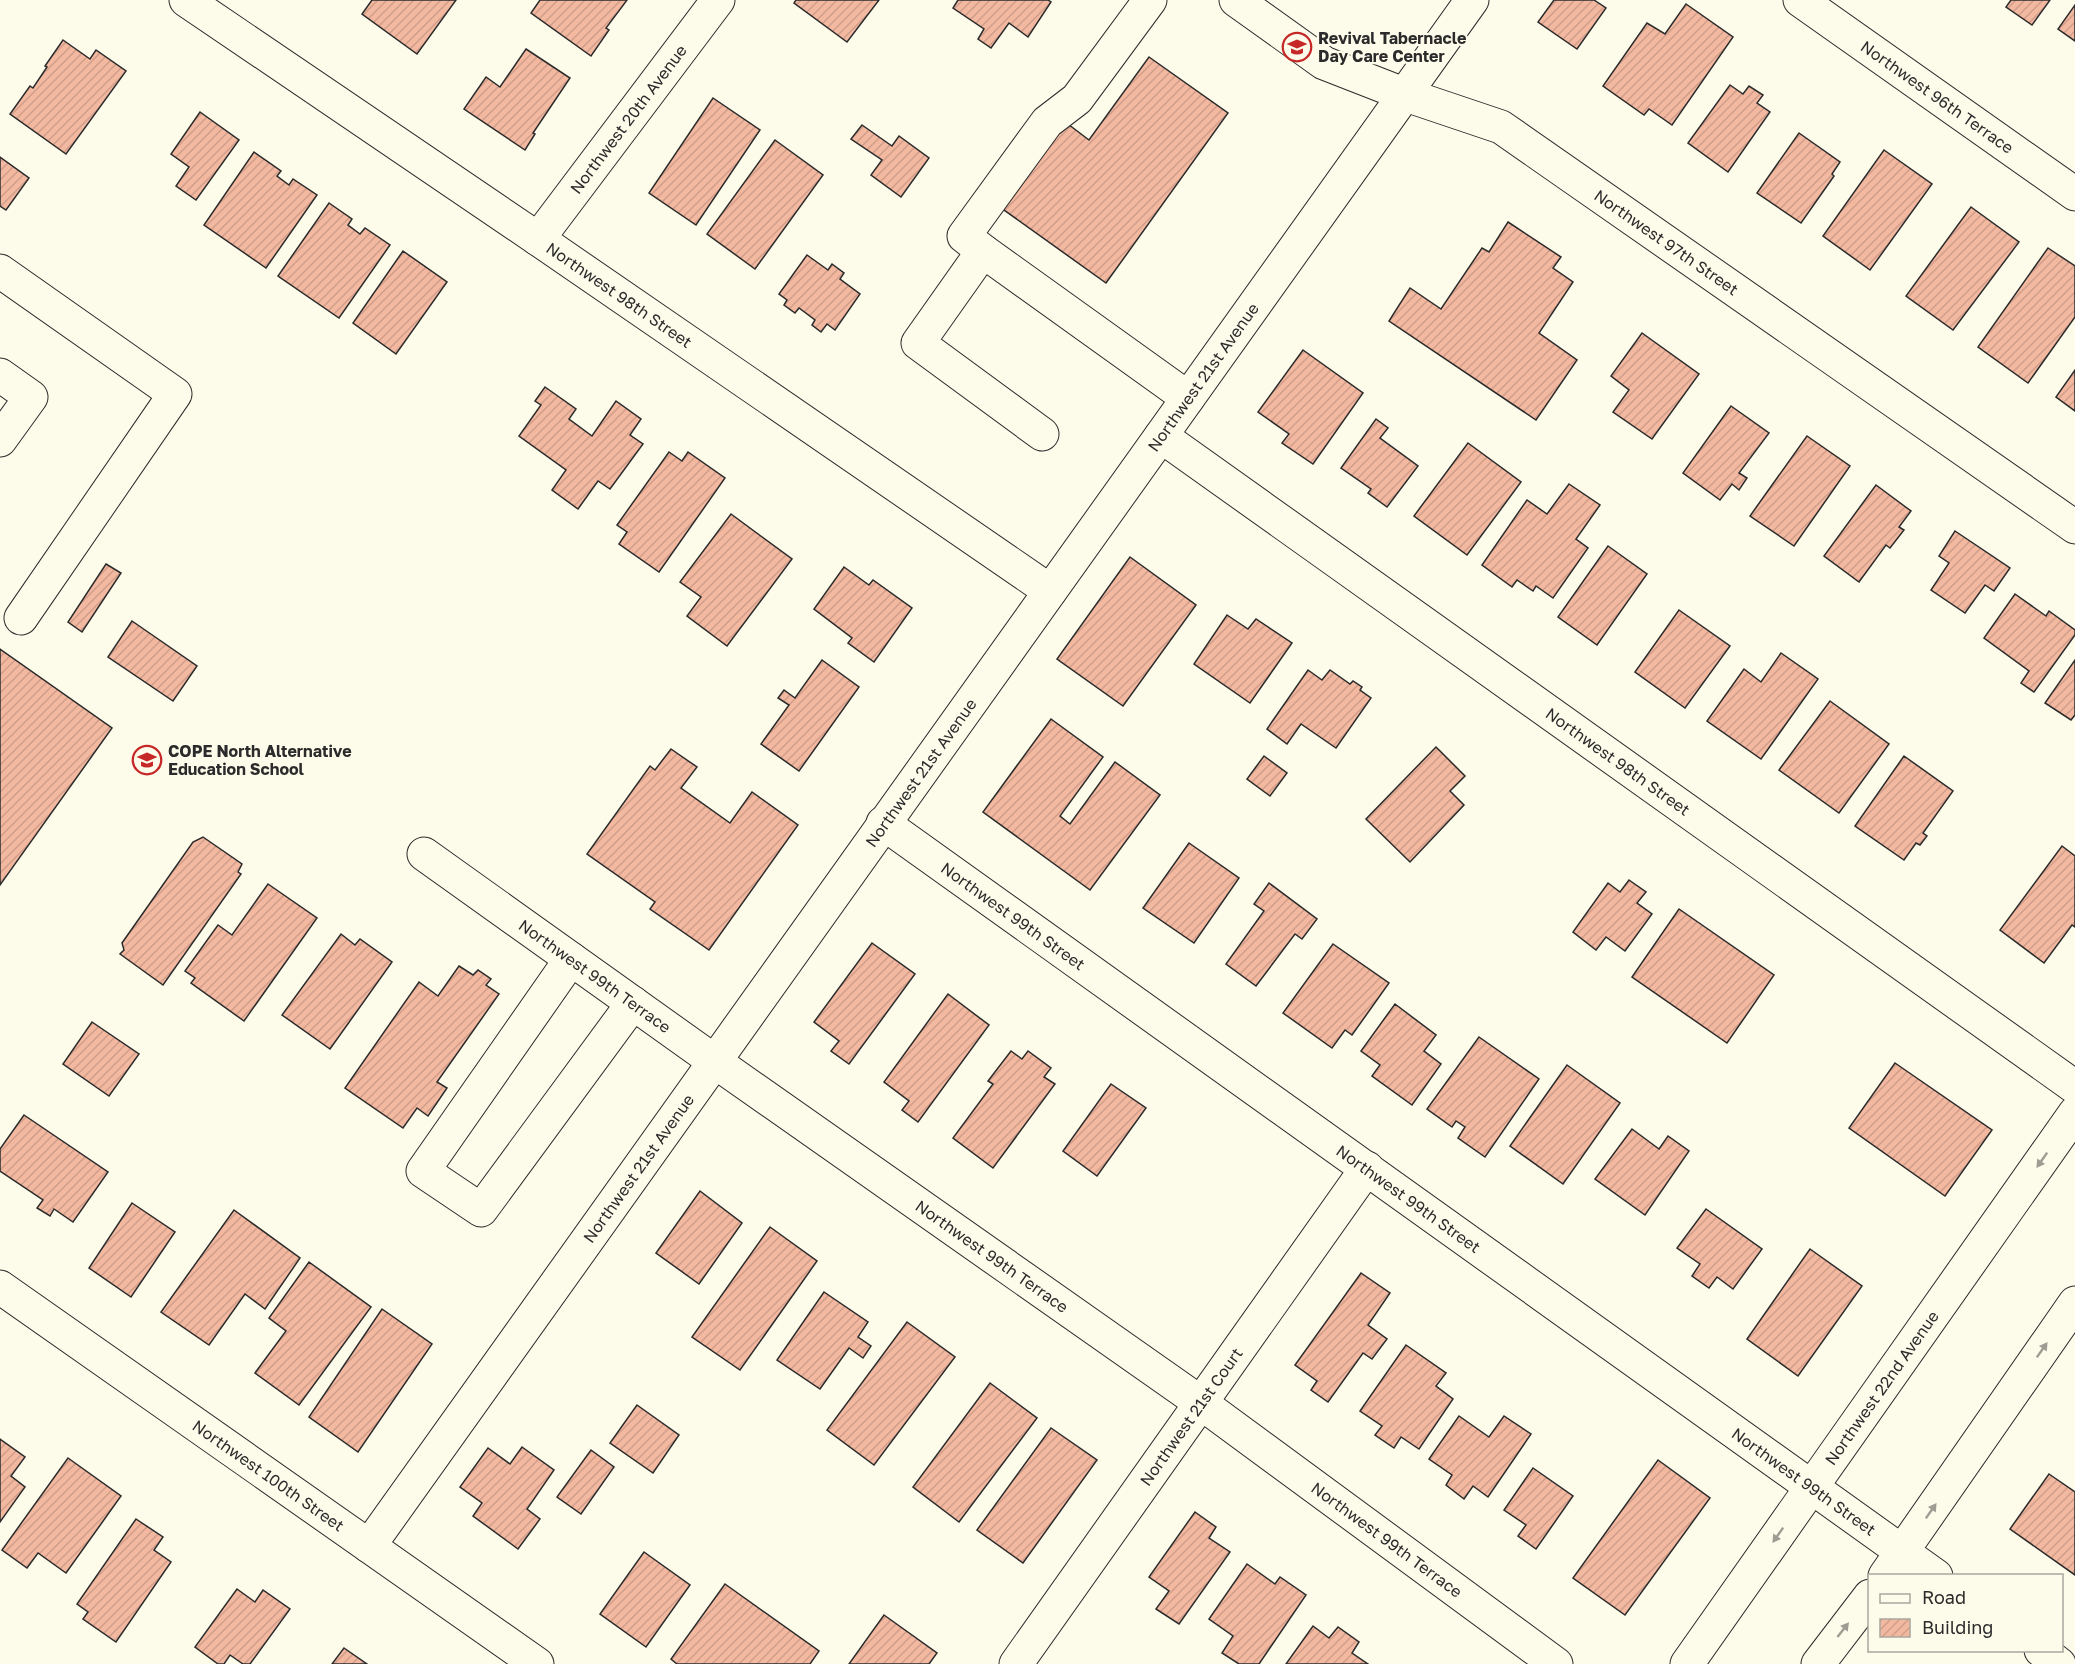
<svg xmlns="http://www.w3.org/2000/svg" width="2075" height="1664" font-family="'Golos Text',sans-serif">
	<defs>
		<pattern id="building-hatch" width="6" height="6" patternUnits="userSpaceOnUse" patternTransform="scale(1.5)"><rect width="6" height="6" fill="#f2b8a0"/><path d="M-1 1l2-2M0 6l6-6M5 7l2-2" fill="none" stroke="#d09e8a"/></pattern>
	</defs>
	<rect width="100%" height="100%" fill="#fdfbea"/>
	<g fill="url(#building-hatch)" stroke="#2b2b2b" stroke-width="1.5">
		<polygon points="372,0 456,0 417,54 362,14"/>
		<polygon points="540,0 627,0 606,28 609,30 591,56 531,13"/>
		<polygon points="796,0 879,0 847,42 794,3"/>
		<polygon points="958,0 1048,0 1051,2 1028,37 1009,23 991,48 978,39 984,29 953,8"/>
		<polygon points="1554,0 1594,0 1606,8 1577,49 1538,22"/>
		<polygon points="2011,0 2050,0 2032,25 2006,7"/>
		<polygon points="1686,4 1733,37 1672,125 1649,109 1644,115 1603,86 1647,23 1665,34"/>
		<polygon points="2075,5 2075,41 2058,29"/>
		<polygon points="63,40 90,59 96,50 126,71 66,154 10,114 30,86 33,88 47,67 45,66"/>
		<polygon points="526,49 570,78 533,133 535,134 525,150 464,109 486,77 500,87"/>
		<polygon points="1149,57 1228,113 1106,283 997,205 1060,118 1089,140"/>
		<polygon points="1730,85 1743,94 1749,86 1763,95 1757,103 1770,112 1728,172 1688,143"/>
		<polygon points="713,98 760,130 696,225 649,193"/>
		<polygon points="200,112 239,140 196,200 176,186 189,167 171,154"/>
		<polygon points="862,125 892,146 899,136 929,158 901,197 871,175 882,160 851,139"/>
		<polygon points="1799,133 1840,162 1832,174 1834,176 1801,223 1757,193"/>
		<polygon points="775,140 823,175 755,269 707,234"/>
		<polygon points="1884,150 1932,184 1870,270 1823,236"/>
		<polygon points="254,152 281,171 277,176 289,185 293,179 317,195 266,268 204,225"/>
		<polygon points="0,157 29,178 6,210 0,206"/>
		<polygon points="329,203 352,219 348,225 360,234 365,228 390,245 339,318 278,276"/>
		<polygon points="1971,207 2019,242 1953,330 1906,296"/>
		<polygon points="1508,222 1561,257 1553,268 1573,282 1539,333 1577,360 1536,420 1389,321 1410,288 1441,309 1482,248 1489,252"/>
		<polygon points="2048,248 2075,266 2075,317 2028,383 1978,347"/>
		<polygon points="403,251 447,282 396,354 353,323"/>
		<polygon points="807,255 828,270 832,264 844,273 840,279 860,294 835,330 827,324 821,332 812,325 815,320 799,308 795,313 784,305 787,300 779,294"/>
		<polygon points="1642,333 1699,374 1652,439 1613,412 1629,390 1611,376"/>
		<polygon points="1303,350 1363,393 1313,464 1282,443 1289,434 1258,412"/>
		<polygon points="2075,370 2075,411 2056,397"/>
		<polygon points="545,387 576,409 569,419 592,436 616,401 641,419 630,435 643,444 610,489 598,481 578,509 552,490 566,470 519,436 541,405 535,401"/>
		<polygon points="1731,406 1769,433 1739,473 1747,478 1739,490 1732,484 1720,500 1683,473"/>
		<polygon points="1376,419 1388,428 1380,438 1418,466 1387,507 1368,493 1371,489 1341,468"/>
		<polygon points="1807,436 1850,466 1794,546 1750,516"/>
		<polygon points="1468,443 1521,482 1467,555 1414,516"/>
		<polygon points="669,452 682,461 688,452 725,478 659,572 619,544 627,532 617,525"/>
		<polygon points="1569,484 1600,505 1576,539 1588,548 1553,598 1536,586 1533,591 1517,580 1512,587 1482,565 1527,500 1547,514"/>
		<polygon points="1876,485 1911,511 1899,527 1904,530 1890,548 1886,545 1859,582 1824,556"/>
		<polygon points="731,514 792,559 727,646 687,616 701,597 680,582"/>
		<polygon points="1955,531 2010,568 1994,591 1985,585 1965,613 1931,590 1949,563 1939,556"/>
		<polygon points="1608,546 1647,574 1597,645 1558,617"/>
		<polygon points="1130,557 1196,605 1123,706 1057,659"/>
		<polygon points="106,564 121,573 82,632 68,622"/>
		<polygon points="844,567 869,585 873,580 912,608 874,662 848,643 852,638 814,609"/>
		<polygon points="2015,594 2046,616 2049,611 2075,630 2075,635 2034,692 2021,683 2029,671 1984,638"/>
		<polygon points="1679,610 1730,646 1685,708 1635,672"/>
		<polygon points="1227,615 1248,629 1256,619 1292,643 1250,703 1194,664"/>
		<polygon points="132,621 197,666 173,701 108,657"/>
		<polygon points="0,649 112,728 0,885"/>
		<polygon points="1781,653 1818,679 1761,759 1707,721 1744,669 1761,682"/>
		<polygon points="822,660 859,687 799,771 761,744 789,705 778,698 784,690 795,698"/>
		<polygon points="2075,660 2075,715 2071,720 2045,703"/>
		<polygon points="1308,670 1322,680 1330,670 1350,684 1353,681 1362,687 1360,690 1371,698 1336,748 1301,724 1287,744 1267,729"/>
		<polygon points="1830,701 1889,744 1839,813 1779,770"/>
		<polygon points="1051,719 1103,757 1060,816 1070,824 1115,762 1160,795 1090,890 983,812"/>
		<polygon points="1436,747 1465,776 1450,791 1464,805 1410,862 1366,819"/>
		<polygon points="671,749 697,767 681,788 730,823 752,792 798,825 709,950 650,909 655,902 587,854 650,766 655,770"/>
		<polygon points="1264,756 1287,773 1270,796 1247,779"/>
		<polygon points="1904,756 1953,791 1923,833 1927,836 1920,845 1916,843 1904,860 1855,826"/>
		<polygon points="203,837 242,864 238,872 241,874 163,985 120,954 124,950 122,943 193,842"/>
		<polygon points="1189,843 1239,878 1194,943 1143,908"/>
		<polygon points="2062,846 2075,856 2075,927 2072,925 2044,963 2000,930"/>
		<polygon points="1629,880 1646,892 1637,903 1652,914 1625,951 1606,937 1596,950 1573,932 1608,883 1620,892"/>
		<polygon points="1269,883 1317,919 1302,939 1295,934 1256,986 1226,964 1264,911 1254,904"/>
		<polygon points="268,884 317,918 244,1021 191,983 195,978 185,971 218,925 232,935"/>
		<polygon points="1679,909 1774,975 1727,1043 1632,977"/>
		<polygon points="341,934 355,945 360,939 392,962 330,1049 282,1015"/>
		<polygon points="872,943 915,974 849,1064 831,1051 839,1041 814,1022"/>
		<polygon points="1333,944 1389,983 1352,1035 1345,1030 1332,1048 1283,1013"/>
		<polygon points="459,966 473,975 478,970 491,979 486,985 499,994 437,1082 447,1088 428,1116 417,1108 403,1128 345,1088 419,982 438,996"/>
		<polygon points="948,994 989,1025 918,1122 902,1110 909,1101 884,1082"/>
		<polygon points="1395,1004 1436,1035 1424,1051 1441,1064 1412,1105 1372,1076 1380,1065 1361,1051"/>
		<polygon points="92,1022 139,1054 109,1096 63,1064"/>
		<polygon points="1479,1037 1539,1079 1485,1157 1458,1138 1465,1127 1456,1121 1452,1127 1427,1109"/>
		<polygon points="1011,1051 1022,1059 1028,1051 1051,1068 1044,1077 1055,1084 993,1168 953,1138 993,1084 988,1081"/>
		<polygon points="1895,1063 1992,1130 1945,1196 1849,1128"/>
		<polygon points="1567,1065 1620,1103 1563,1184 1510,1146"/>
		<polygon points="1111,1084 1146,1108 1097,1176 1063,1151"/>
		<polygon points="24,1115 108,1172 73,1222 54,1209 50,1216 37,1208 43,1200 0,1171 0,1149"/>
		<polygon points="1632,1129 1659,1149 1668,1136 1689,1151 1645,1215 1595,1179"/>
		<polygon points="700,1191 742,1223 699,1284 656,1253"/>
		<polygon points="132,1203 175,1232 131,1297 89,1268"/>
		<polygon points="1706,1209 1762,1249 1733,1289 1717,1277 1709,1288 1692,1276 1700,1264 1677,1248"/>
		<polygon points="234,1210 300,1258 265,1309 245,1294 209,1345 161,1312"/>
		<polygon points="770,1227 817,1261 740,1370 692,1337"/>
		<polygon points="1810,1249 1862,1286 1798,1376 1747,1339"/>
		<polygon points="309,1262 371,1307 299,1405 255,1373 286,1331 269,1318"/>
		<polygon points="1361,1273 1390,1293 1368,1325 1387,1339 1372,1359 1363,1353 1328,1402 1311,1390 1317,1381 1295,1365"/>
		<polygon points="824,1292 868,1322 858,1337 871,1346 863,1358 849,1348 820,1389 777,1360"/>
		<polygon points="382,1309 432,1344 358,1452 309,1417"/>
		<polygon points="907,1322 955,1357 874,1465 827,1430"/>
		<polygon points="1406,1345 1446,1373 1436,1386 1453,1399 1419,1449 1401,1437 1394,1448 1375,1435 1382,1426 1360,1411"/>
		<polygon points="990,1383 1037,1418 959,1522 913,1487"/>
		<polygon points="637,1405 679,1435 653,1473 610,1443"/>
		<polygon points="1459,1416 1489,1437 1504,1416 1531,1434 1488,1497 1473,1486 1464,1499 1446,1485 1452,1475 1429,1459"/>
		<polygon points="1051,1428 1097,1460 1023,1563 977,1530"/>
		<polygon points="0,1439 25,1457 11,1476 25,1487 0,1522"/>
		<polygon points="522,1447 554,1470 527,1509 540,1519 518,1549 473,1516 482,1503 460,1487 488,1448 510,1464"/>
		<polygon points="591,1450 614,1467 581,1514 557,1497"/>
		<polygon points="68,1458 121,1496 66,1573 38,1553 27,1568 2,1550"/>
		<polygon points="1658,1460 1710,1498 1625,1615 1573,1578"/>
		<polygon points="1533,1468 1573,1496 1536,1549 1518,1536 1526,1525 1504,1510"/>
		<polygon points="2049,1474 2075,1492 2075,1575 2010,1529"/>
		<polygon points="1195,1512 1216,1527 1209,1538 1230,1552 1179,1624 1156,1609 1169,1591 1149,1577"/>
		<polygon points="136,1519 163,1537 154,1550 171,1562 116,1642 83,1619 88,1612 77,1604"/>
		<polygon points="644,1552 690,1585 646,1647 600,1614"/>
		<polygon points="1247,1564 1275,1584 1280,1577 1306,1595 1259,1664 1239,1664 1222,1653 1233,1636 1209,1619"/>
		<polygon points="725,1584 819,1651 810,1664 677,1664 671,1659"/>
		<polygon points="237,1589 255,1602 263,1590 290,1609 250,1664 243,1664 230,1655 224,1664 218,1664 195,1647"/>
		<polygon points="884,1615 937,1653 929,1664 849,1664"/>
		<polygon points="1313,1626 1329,1638 1338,1627 1359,1642 1352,1653 1368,1664 1286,1664"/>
		<polygon points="344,1648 367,1664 332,1664"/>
	</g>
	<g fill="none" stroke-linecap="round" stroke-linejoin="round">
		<g stroke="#2b2b2b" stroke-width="35">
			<g id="minor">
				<path id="s1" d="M186,0L538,239L1050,591"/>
				<path id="s2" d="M1236,0L1324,63L1406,95L1501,127L2075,527"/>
				<path id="s3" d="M1800,0L2075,194"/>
				<path id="s4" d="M538,239L718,0"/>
				<polyline points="983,251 964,236 1047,122 1077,99 1150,0"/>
				<polyline points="0,271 175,394 21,618"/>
				<polyline points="0,375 31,397 0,440"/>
				<polyline points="1042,434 918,343 983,251 1188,398"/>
				<path id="s5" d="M1161,436L2075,1087"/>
				<path id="s6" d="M883,823L1936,1576"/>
				<path id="s7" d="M424,854L714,1061L1201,1403L1556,1664"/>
				<polyline points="571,959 423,1171 481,1210 633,1003"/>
				<path id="s8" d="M0,1287L537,1664"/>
				<path id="s9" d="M369,1546L1472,0"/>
				<polyline points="2041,1650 2059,1664"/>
				<path id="s10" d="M1016,1664L1367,1168"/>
			</g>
		</g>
		<g stroke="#2b2b2b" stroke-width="35">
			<g id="major">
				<polyline points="1885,1576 2075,1303"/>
				<path id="s11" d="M1687,1664L2075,1113"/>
				<polyline points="1818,1664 1870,1596"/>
			</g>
		</g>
		<use href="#minor" stroke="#fdfbea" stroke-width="33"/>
		<use href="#major" stroke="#fdfbea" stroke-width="33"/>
	</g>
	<defs><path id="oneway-solid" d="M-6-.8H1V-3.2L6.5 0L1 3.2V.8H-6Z" transform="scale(1.5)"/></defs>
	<g fill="#9e9d94">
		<use href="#oneway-solid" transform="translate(2042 1160) rotate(125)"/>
		<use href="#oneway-solid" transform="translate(2042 1350) rotate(-55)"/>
		<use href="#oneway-solid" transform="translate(1931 1511) rotate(-55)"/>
		<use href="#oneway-solid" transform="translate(1778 1535) rotate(125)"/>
		<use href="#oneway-solid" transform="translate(1843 1630) rotate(-52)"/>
	</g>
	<defs>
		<g id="school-ring" transform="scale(1.5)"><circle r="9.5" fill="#fdfbea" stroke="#c62828" stroke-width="1.5"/><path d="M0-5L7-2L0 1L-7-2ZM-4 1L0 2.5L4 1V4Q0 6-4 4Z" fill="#c62828"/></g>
	</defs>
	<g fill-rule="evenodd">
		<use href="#school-ring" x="1297" y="47"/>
		<use href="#school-ring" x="147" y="760"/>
	</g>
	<g text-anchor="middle" stroke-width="4.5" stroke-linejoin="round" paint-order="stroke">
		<g font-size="16" font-weight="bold" fill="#2b2b2b" stroke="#fdfbea" text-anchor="start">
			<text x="1318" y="44">Revival Tabernacle<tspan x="1318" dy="18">Day Care Center</tspan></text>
			<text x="168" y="757">COPE North Alternative<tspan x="168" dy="18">Education School</tspan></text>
		</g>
		<g font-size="16" fill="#2b2b2b" stroke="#fdfbea">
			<text dy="6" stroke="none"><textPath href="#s3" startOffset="168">Northwest 96th Terrace</textPath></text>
			<text dy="6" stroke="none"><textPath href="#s4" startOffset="150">Northwest 20th Avenue</textPath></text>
			<text dy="6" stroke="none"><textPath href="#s2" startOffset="498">Northwest 97th Street</textPath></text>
			<text dy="6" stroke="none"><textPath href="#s1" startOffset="524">Northwest 98th Street</textPath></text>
			<text dy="6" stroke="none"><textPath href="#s9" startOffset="1436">Northwest 21st Avenue</textPath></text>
			<text dy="6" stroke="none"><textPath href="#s5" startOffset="561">Northwest 98th Street</textPath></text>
			<text dy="6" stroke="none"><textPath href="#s9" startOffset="950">Northwest 21st Avenue</textPath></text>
			<text dy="6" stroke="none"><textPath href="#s6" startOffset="160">Northwest 99th Street</textPath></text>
			<text dy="6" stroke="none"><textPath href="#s7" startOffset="210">Northwest 99th Terrace</textPath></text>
			<text dy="6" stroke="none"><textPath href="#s9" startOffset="464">Northwest 21st Avenue</textPath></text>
			<text dy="6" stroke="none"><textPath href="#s6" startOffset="646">Northwest 99th Street</textPath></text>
			<text dy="6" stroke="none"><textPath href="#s7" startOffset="696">Northwest 99th Terrace</textPath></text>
			<text dy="6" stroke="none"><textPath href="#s11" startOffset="338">Northwest 22nd Avenue</textPath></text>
			<text dy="6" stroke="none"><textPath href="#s10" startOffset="303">Northwest 21st Court</textPath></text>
			<text dy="6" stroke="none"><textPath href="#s8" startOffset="328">Northwest 100th Street</textPath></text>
			<text dy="6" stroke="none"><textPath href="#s6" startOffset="1132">Northwest 99th Street</textPath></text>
			<text dy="6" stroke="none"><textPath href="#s7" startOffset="1182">Northwest 99th Terrace</textPath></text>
		</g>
	</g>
	<rect x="1868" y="1574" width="195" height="78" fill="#fdfbea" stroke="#a9a89e" stroke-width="1.5"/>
	<rect x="1880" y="1594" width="30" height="9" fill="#fdfbea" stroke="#a9a89e" stroke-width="1.5"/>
	<text x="1922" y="1604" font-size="18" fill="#2b2b2b">Road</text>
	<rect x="1880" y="1619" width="30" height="18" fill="url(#building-hatch)" stroke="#a9a89e" stroke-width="1.5"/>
	<text x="1922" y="1634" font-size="18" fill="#2b2b2b">Building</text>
</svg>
